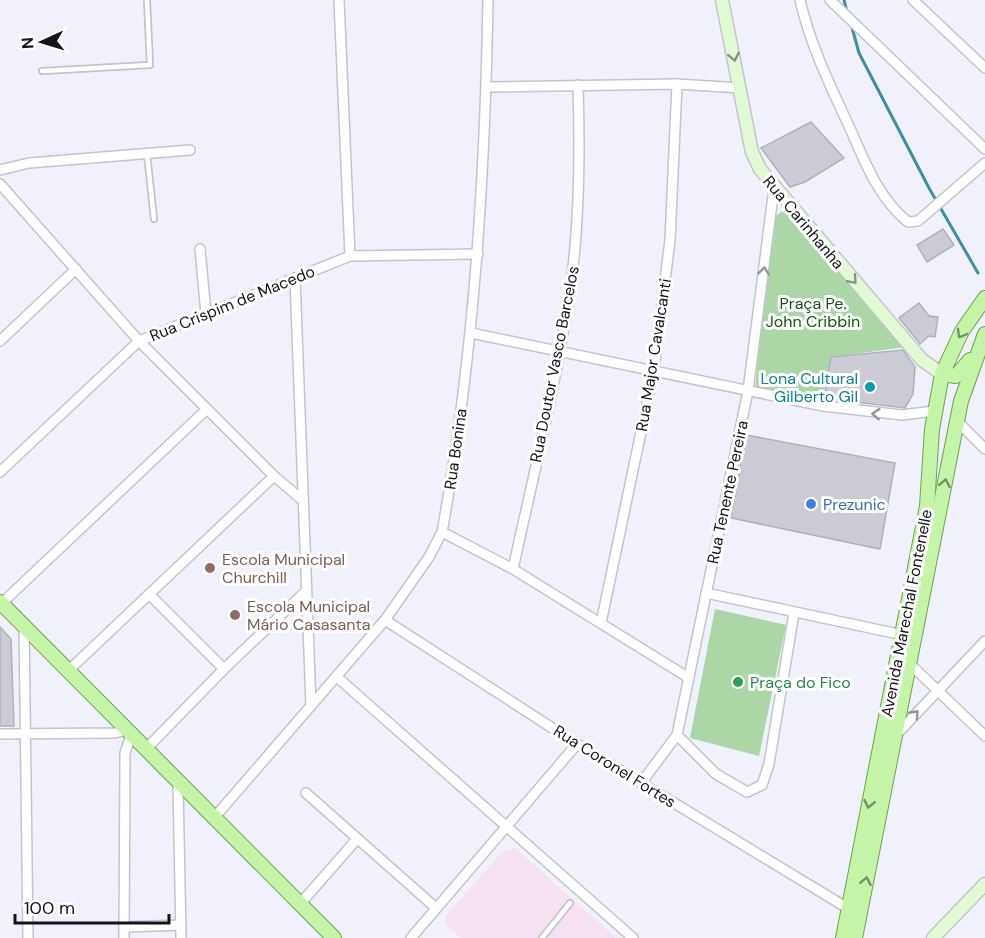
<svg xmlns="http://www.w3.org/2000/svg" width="985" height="938" font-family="'DM Sans',sans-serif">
	<rect width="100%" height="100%" fill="#f1f1fc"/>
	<polygon fill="#f6e1f0" points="515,848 616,938 461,938 445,924 445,917 502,852"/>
	<g fill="#aad7a5">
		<polygon points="781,212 791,212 906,347 831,357 822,400 755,390 772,219"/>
		<polygon points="715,609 786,625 759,756 690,738"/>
	</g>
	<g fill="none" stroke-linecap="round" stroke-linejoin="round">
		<g stroke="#428ea0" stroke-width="3">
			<polyline points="844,0 847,12"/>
			<polyline points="851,24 859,53 929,188 978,273"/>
		</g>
	</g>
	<g fill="#cbcbd5" stroke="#b1b1ba" stroke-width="1.5">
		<polygon points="811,122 844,158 805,182 790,187 761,148"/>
		<polygon points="943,229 954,245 927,262 917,245"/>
		<polygon points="919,303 929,316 938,317 935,337 929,336 920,344 899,318"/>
		<polygon points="903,350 915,367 913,394 905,408 824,398 831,357"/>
		<polygon points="746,435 895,463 880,549 731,518"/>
		<polygon points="0,627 11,639 14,726 0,726"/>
	</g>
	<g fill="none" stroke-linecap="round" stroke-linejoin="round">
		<g stroke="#c4c4ce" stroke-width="8">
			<g id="lane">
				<polyline points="42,71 150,65 147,0"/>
				<polyline points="147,154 154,219"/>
				<polyline points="542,938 570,903"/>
			</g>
		</g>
		<g stroke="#c4c4ce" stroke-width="12">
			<g id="street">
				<polyline points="339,0 350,256"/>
				<path d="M800,0C810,44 829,83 848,124C864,159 877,197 908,222L918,221L985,163"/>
				<polyline points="830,0 985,149"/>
				<polyline points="913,0 985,68"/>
				<polyline points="487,87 677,84 740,88"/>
				<polyline points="0,170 29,163 190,150"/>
				<polyline points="0,184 139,341 274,476 301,499"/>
				<polyline points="200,249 206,314"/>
				<polyline points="295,278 311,706"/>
				<polyline points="471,333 823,406 902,415 934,411"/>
				<polyline points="0,341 76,269"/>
				<polyline points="957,421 985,449"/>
				<polyline points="0,472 139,341 350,256 478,254"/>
				<polyline points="442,532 513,569 689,678"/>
				<path d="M513,569C534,472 559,374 572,275C580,212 580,148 578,85"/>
				<polyline points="706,593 903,635"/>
				<polyline points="149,594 224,669"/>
				<polyline points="1,604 207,409"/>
				<polyline points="385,620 577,744 849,909"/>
				<polyline points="601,623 654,370 670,240 677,84"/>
				<polyline points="24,626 28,938"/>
				<polyline points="909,663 985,736"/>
				<polyline points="68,671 274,476"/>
				<polyline points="337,677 633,938"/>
				<polyline points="0,734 115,733 126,730"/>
				<polyline points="677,735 716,774 747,792 762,785 769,764 794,613"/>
				<polyline points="896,735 985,641"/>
				<polyline points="146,749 224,669 305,592"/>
				<polyline points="178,782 181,938"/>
				<polyline points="641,783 677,735 748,391 774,188"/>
				<polyline points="306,793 436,908"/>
				<path d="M214,818L385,620L429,557L442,532C474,356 485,178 488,0"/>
				<polyline points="300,904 357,839"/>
				<polyline points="124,927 181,925"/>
				<polyline points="124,938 125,753 131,735"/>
				<polyline points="411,938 577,744"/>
			</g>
		</g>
		<g stroke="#c4c4ce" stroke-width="15">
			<g id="secondary">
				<polyline points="722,0 752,152 760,169 922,360 942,374"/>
				<polyline points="933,938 985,884"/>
			</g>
		</g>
		<g stroke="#6fa352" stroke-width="16">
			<g id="primary">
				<polyline points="942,374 956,376 970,360"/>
				<polyline points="0,602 334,938"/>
				<polyline points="843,938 927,506 932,429 942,374 962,331 985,298"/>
				<polyline points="855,938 961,401 985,334"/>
			</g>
		</g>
		<use href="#lane" stroke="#fff" stroke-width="4.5"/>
		<use href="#street" stroke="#fff" stroke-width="9"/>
		<use href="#secondary" stroke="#e2fad4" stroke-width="12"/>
		<use href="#primary" stroke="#c5f5a9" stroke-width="14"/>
	</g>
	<defs><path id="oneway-chevron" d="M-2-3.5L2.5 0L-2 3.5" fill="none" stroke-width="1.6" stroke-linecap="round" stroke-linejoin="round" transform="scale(1.5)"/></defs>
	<g stroke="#869380">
		<use href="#oneway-chevron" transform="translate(734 57) rotate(79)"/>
		<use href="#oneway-chevron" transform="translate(853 280) rotate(49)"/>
	</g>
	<g stroke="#969698">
		<use href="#oneway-chevron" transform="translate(764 271) rotate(-84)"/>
		<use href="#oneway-chevron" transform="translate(876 414) rotate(-176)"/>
		<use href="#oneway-chevron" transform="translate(915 714) rotate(-48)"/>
	</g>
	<g stroke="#769068">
		<use href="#oneway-chevron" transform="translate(961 334) rotate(120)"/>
		<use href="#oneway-chevron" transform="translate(945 483) rotate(-79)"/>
		<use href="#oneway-chevron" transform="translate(869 804) rotate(101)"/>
		<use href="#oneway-chevron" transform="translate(866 881) rotate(-79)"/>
	</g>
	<circle fill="#0f9aa8" stroke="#fff" stroke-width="2" cx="870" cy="387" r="6"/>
	<circle fill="#3f7fe0" stroke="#fff" stroke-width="2" cx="811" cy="504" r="6"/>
	<g fill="#8d6e63" stroke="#fff" stroke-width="2">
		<circle cx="210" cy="568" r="6"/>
		<circle cx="235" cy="615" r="6"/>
	</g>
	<circle fill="#2e9e5b" stroke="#fff" stroke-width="2" cx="738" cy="682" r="6"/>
	<g text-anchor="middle" stroke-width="6" stroke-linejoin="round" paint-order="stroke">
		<g font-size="16" fill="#151519" stroke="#fff">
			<text transform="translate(804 222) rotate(50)" y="6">Rua Carinhanha</text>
			<text transform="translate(232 303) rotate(-22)" y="6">Rua Crispim de Macedo</text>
			<text transform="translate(653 355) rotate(-81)" y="6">Rua Major Cavalcanti</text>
			<text transform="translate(554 364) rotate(-79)" y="6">Rua Doutor Vasco Barcelos</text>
			<text transform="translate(455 449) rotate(-82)" y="6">Rua Bonina</text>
			<text transform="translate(727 492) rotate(-78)" y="6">Rua Tenente Pereira</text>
			<text transform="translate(906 613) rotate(-79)" y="6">Avenida Marechal Fontenelle</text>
			<text transform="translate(615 766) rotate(32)" y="6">Rua Coronel Fortes</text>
		</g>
		<g font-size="16" fill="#0b5b06" stroke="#fff">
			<text x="813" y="309">Praça Pe.<tspan x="813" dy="18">John Cribbin</tspan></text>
		</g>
		<g font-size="16" fill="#0d838f" stroke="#fff" text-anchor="end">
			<text x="858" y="384">Lona Cultural<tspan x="858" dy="18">Gilberto Gil</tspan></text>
		</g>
		<g font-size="16" fill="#366cbe" stroke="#fff" text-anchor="start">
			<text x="823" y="510">Prezunic</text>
		</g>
		<g font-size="16" fill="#785e54" stroke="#fff" text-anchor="start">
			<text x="222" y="565">Escola Municipal<tspan x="222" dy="18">Churchill</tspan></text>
			<text x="247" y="612">Escola Municipal<tspan x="247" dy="18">Mário Casasanta</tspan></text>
		</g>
		<g font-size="16" fill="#27864d" stroke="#fff" text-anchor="start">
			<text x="750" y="688">Praça do Fico</text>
		</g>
	</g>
	<g transform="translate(42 42) rotate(266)" stroke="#ffffff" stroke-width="4.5" paint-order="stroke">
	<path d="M0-4.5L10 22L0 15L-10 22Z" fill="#151519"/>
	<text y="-9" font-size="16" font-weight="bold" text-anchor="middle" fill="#151519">N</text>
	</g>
	<path d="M15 914v9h154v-9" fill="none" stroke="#151519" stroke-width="3"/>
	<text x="24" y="914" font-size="18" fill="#151519" stroke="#ffffff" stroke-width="4.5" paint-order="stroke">100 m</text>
</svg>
